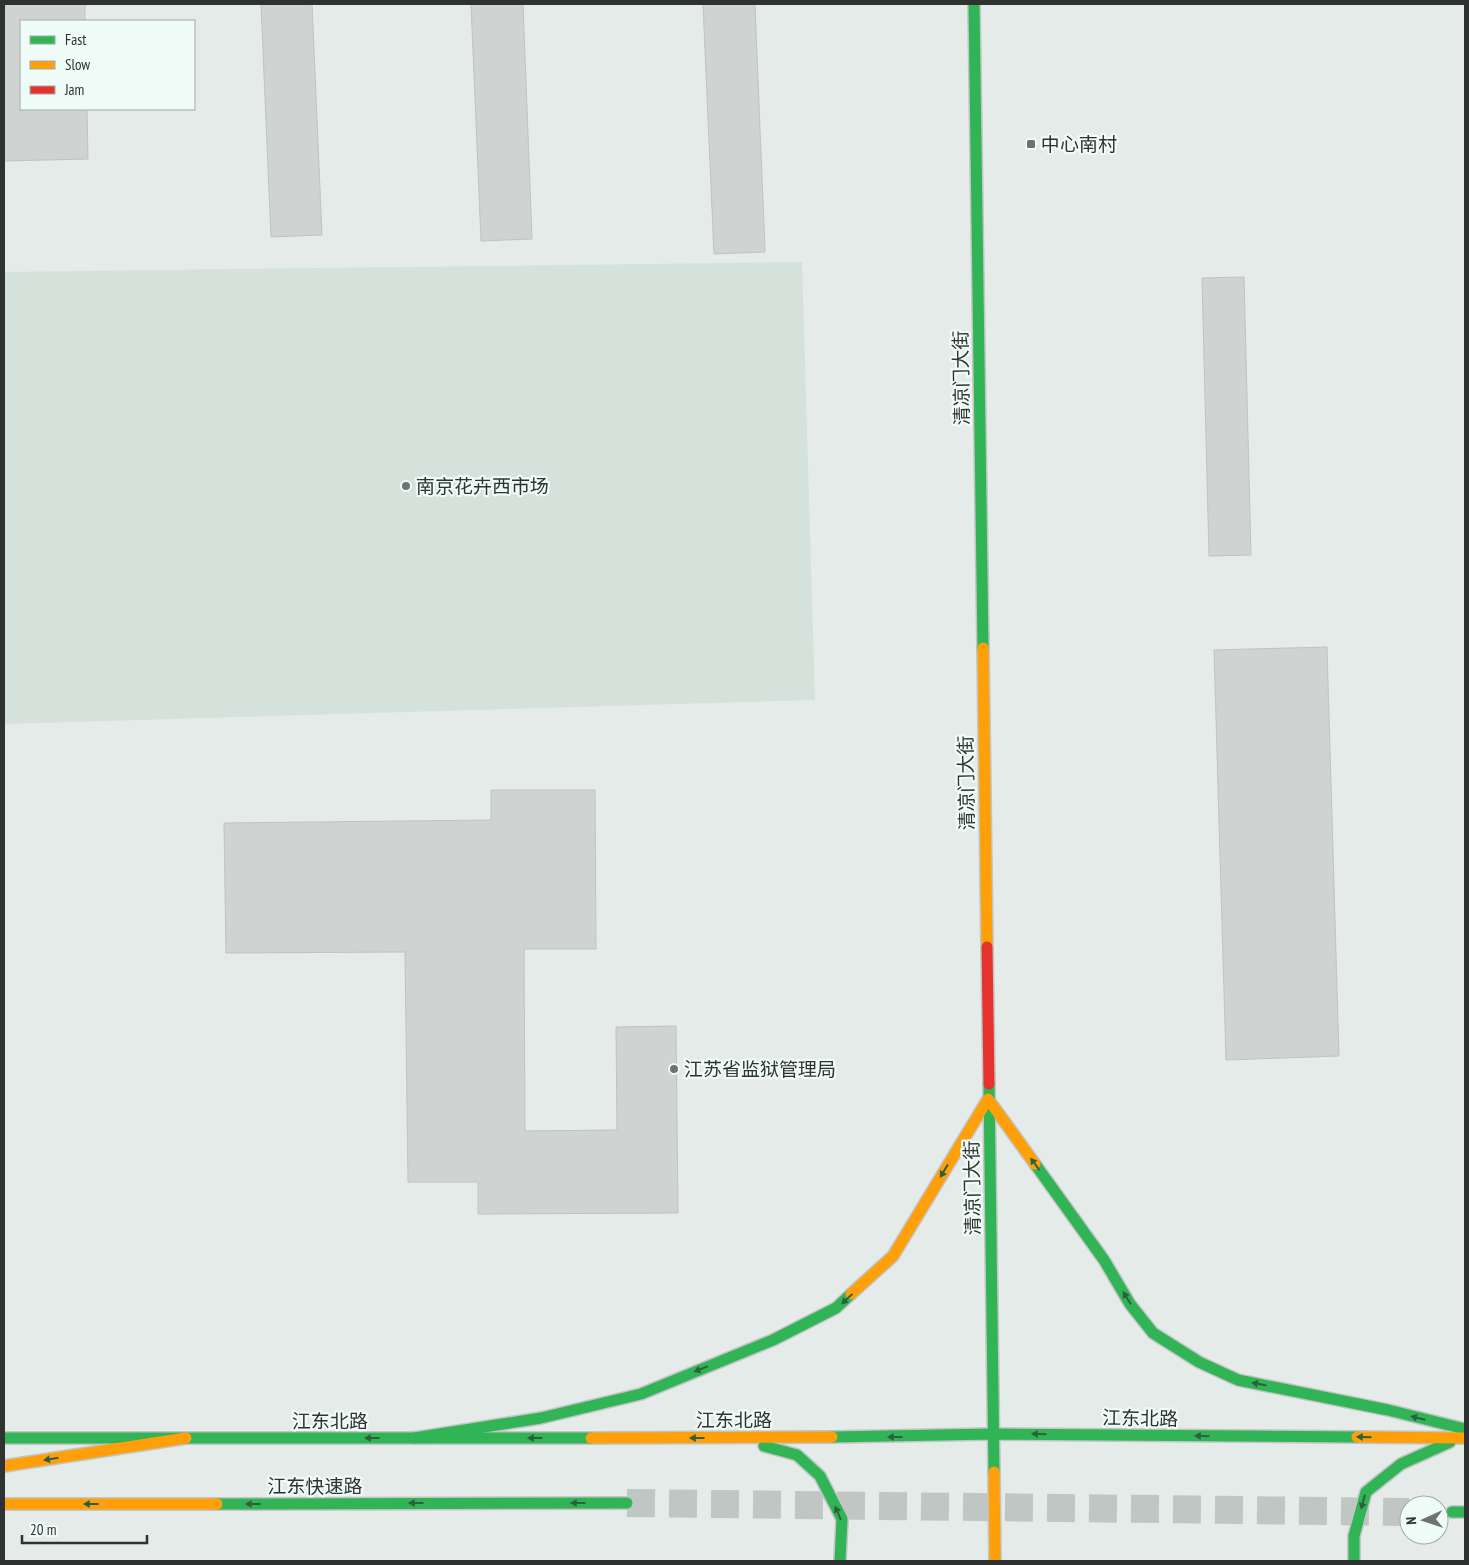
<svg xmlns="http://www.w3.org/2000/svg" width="1469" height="1565" font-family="'PT Sans Narrow','Noto Sans SC',sans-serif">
	<rect width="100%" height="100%" fill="#e5ebe8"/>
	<polygon fill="#d4e2db" points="802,262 815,700 4,724 4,272"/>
	<g fill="#cfd3d1" stroke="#bfc3c2">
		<polygon points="4,4 85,4 85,21 21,21 21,109 87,109 88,159 4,161"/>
		<polygon points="261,4 312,4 322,235 271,237"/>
		<polygon points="471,4 523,4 532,239 481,241"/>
		<polygon points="703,4 755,4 765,252 714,254"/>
		<polygon points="1244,277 1251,555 1209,556 1202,278"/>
		<polygon points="1327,647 1339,1056 1226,1060 1214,650"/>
		<polygon points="491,790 595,790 596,949 524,949 525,1131 617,1130 616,1027 676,1026 678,1213 478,1214 478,1182 408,1182 405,952 226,953 224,823 491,820"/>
	</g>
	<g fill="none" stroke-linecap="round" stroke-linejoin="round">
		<polyline stroke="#c0c6c3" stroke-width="28" stroke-dasharray="28 14" stroke-linecap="butt" points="627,1503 1409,1512"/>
		<g stroke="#c1c5c3" stroke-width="14">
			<g id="fast">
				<polyline points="974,4 983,648"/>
				<polyline points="989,1084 994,1472"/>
				<polyline points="1035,1164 1104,1260 1130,1304 1153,1333 1199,1362 1238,1380 1388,1410 1465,1429"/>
				<polyline points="832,1437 994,1434 1357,1437"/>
				<polyline points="4,1438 591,1438"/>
				<polyline points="414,1438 541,1418 641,1394 773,1340 836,1308 851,1294"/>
				<polyline points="764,1446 797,1455 820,1476 842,1519 840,1561"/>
				<polyline points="217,1504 627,1503"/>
				<polyline points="1452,1512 1465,1512"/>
				<polyline points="1354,1561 1354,1536 1366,1492 1401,1464 1450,1442"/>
			</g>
		</g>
		<g stroke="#c1c5c3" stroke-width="14">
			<g id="slow">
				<polyline points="983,648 987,947"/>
				<polyline points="851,1294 893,1256 988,1099 1035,1164"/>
				<polyline points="1357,1437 1465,1438"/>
				<polyline points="591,1438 832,1437"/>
				<polyline points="4,1466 186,1438"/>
				<polyline points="994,1472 995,1561"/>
				<polyline points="4,1504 217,1504"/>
			</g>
		</g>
		<g stroke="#c1c5c3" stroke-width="14">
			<polyline id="jam" points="987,947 989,1084"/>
		</g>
		<use href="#fast" stroke="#30b455" stroke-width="11"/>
		<use href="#slow" stroke="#ff9f0a" stroke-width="11"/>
		<use href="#jam" stroke="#e5322d" stroke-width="11"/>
	</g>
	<defs><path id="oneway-solid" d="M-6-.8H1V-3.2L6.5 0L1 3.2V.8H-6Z" transform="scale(1.25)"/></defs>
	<g fill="#2f603e">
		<use href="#oneway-solid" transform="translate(1035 1164) rotate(-126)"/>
		<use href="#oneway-solid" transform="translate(944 1171) rotate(121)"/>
		<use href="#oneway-solid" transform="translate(1127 1298) rotate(-122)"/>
		<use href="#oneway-solid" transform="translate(847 1299) rotate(137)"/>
		<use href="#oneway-solid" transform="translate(701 1369) rotate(158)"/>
		<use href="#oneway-solid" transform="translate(1259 1384) rotate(-169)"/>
		<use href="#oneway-solid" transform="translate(1418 1418) rotate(-166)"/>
		<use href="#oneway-solid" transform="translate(1039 1434) rotate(-179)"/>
		<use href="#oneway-solid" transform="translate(1202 1436) rotate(-179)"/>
		<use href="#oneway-solid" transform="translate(895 1437) rotate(180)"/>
		<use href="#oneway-solid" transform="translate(1364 1437) rotate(-179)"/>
		<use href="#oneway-solid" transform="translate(372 1438) rotate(180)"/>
		<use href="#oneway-solid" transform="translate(535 1438) rotate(180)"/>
		<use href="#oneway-solid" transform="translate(697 1438) rotate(180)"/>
		<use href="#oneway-solid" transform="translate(51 1459) rotate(171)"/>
		<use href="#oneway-solid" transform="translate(1363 1502) rotate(105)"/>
		<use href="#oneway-solid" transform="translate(416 1503) rotate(180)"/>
		<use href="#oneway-solid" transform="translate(578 1503) rotate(180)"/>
		<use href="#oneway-solid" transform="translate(91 1504) rotate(180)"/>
		<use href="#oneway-solid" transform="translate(253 1504) rotate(180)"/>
		<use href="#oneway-solid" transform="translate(838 1513) rotate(-113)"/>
	</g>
	<g fill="#6e7371" stroke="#effbf6" stroke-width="2">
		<rect x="1026" y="139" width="10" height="10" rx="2.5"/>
		<circle cx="406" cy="486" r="5"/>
		<circle cx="674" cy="1069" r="5"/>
	</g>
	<g text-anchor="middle" stroke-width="4.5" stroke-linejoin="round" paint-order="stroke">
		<g font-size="19" fill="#2e3331" stroke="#effbf6" text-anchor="start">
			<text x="1041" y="151">中心南村</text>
			<text x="416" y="493">南京花卉西市场</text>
			<text x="684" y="1076">江苏省监狱管理局</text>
		</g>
		<g font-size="19" fill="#2e3331" stroke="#effbf6">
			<text transform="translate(961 378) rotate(-91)" y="7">清凉门大街</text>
			<text transform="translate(966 783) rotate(-91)" y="7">清凉门大街</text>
			<text transform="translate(972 1188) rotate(-91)" y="7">清凉门大街</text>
			<text transform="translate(1140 1418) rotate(1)" y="7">江东北路</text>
			<text x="734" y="1427">江东北路</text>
			<text x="330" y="1428">江东北路</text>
			<text x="315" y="1493">江东快速路</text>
		</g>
	</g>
	<rect width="1469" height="1565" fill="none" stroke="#2e3331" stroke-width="10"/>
	<rect x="20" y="20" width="175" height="90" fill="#effbf6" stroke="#a2aba7"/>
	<rect x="30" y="36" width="25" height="8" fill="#30b455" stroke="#a2aba7"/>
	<text x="65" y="45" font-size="15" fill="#2e3331">Fast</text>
	<rect x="30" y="61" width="25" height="8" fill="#ff9f0a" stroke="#a2aba7"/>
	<text x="65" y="70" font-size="15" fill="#2e3331">Slow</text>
	<rect x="30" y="86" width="25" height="8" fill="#e5322d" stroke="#a2aba7"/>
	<text x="65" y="95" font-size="15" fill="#2e3331">Jam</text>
	<g transform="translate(1424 1520) rotate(267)"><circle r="24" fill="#effbf6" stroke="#a2aba7"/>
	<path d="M0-4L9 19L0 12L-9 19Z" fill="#6e7371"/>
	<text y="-8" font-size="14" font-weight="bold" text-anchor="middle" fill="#2e3331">N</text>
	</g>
	<path d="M22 1535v8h125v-8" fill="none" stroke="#2e3331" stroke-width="2.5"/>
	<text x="30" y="1535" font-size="15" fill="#2e3331" stroke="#effbf6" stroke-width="4" paint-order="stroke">20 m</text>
</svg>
